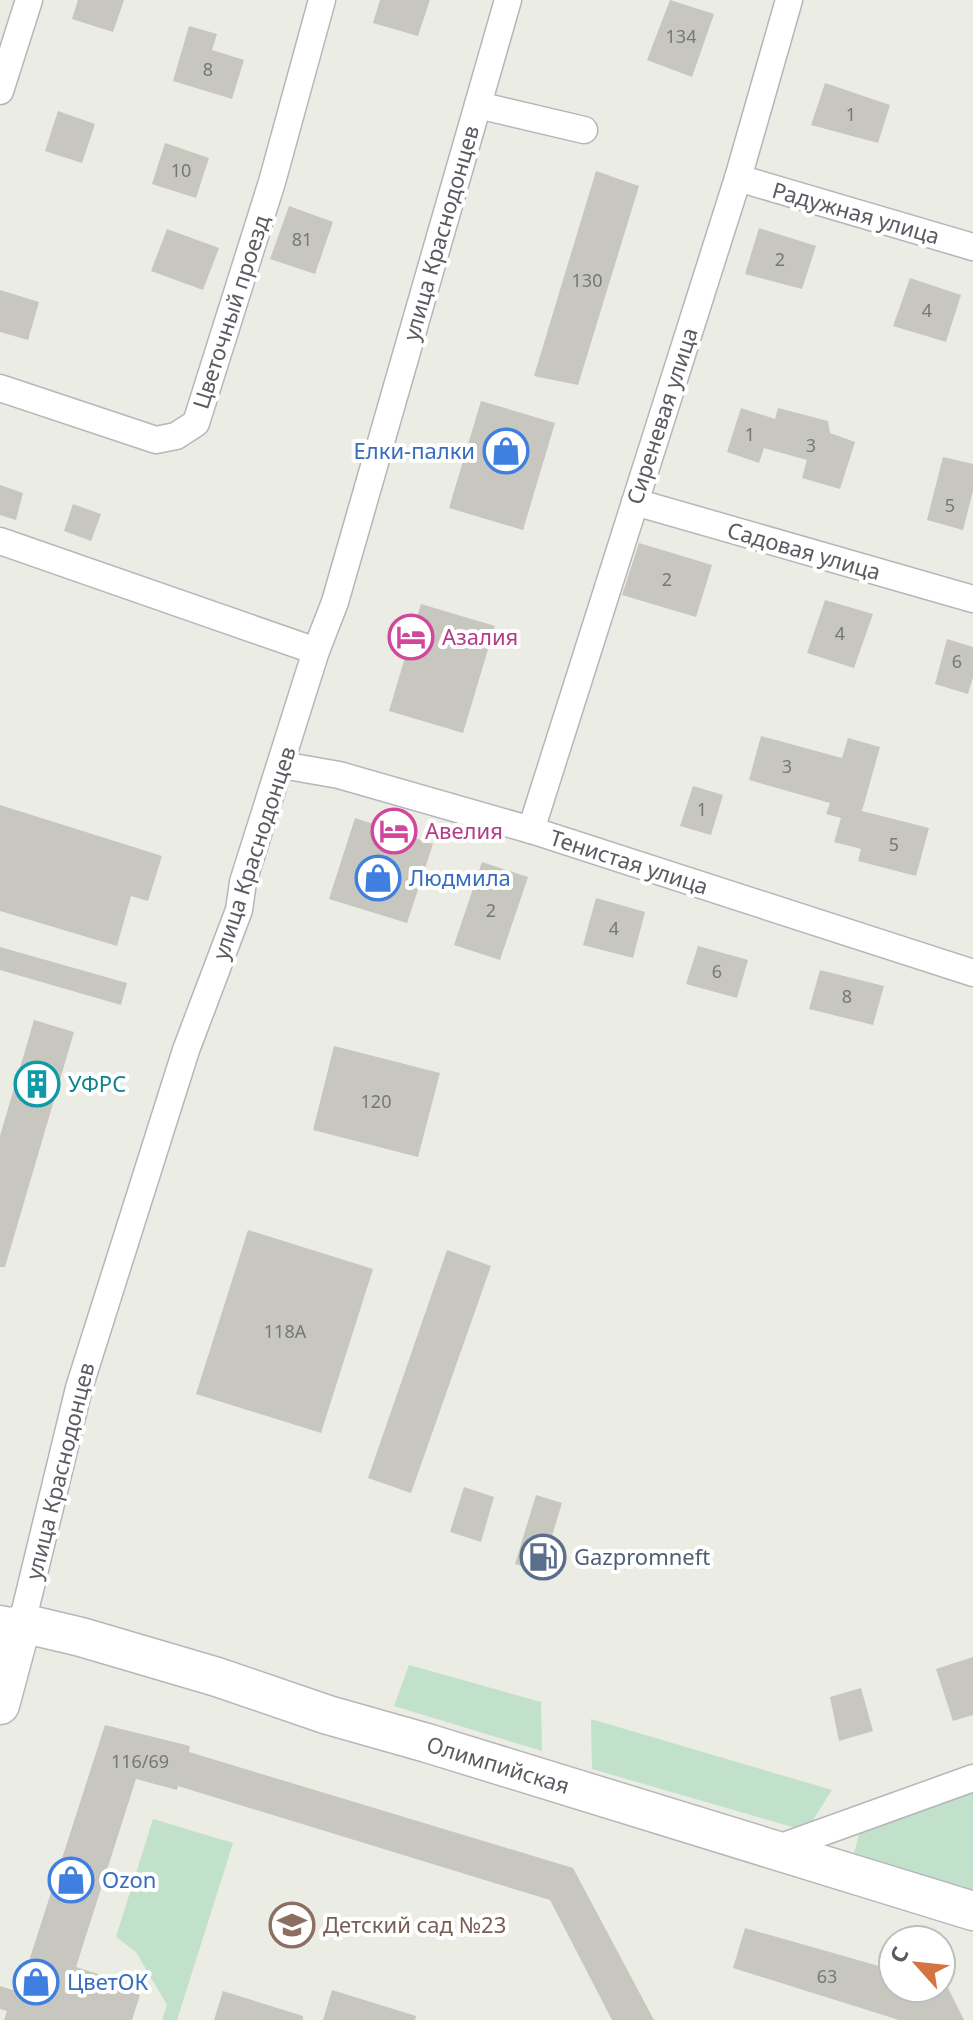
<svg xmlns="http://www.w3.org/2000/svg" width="973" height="2020" font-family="'Noto Sans',sans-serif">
	<rect width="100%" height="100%" fill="#ebece3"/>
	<g fill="#c2e1cb">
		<polygon points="409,1665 541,1702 542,1751 394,1706"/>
		<polygon points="591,1719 832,1790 806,1831 592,1769"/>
		<polygon points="973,1782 973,1892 854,1853 865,1813"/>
		<polygon points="153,1819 233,1843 177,2020 162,2020 167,2005 136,1952 116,1937"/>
	</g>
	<g fill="#c7c7bf">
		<polygon points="78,0 124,0 113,32 72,19"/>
		<polygon points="380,0 430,0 418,36 373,23"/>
		<polygon points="670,0 714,14 692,77 647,60"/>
		<polygon points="189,26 217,34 212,50 244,60 232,99 173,81"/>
		<polygon points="825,83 890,105 878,143 811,125"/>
		<polygon points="58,111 95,124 82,163 45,151"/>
		<polygon points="165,143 209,158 196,198 152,184"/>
		<polygon points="596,171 639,186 578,385 534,376"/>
		<polygon points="289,206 333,222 315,274 270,259"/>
		<polygon points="759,228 816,246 802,289 745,274"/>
		<polygon points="167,229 219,248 203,290 151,271"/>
		<polygon points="910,278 961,295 946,342 893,326"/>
		<polygon points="0,290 39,302 28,340 0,332"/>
		<polygon points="481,401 555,423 523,530 449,508"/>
		<polygon points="741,408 775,419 778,408 828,421 830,433 855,442 840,489 802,478 807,460 764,448 759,463 727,452"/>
		<polygon points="943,457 973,464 973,491 963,530 927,520"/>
		<polygon points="0,485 23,493 16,520 0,515"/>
		<polygon points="73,504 101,514 91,541 64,531"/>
		<polygon points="639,543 712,565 696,617 622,595"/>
		<polygon points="825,600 873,614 854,668 807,653"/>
		<polygon points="421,604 495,626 463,733 389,711"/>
		<polygon points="947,639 973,647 973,677 968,694 935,684"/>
		<polygon points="761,736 842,758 848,738 880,747 862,811 929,828 916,876 858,861 861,849 834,842 841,818 826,814 830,803 749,780"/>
		<polygon points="693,786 723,795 711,835 680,826"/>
		<polygon points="0,805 162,856 148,901 131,896 117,946 0,911"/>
		<polygon points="355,818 433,844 407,923 329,899"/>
		<polygon points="482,862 528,877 500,960 454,945"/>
		<polygon points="596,898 645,912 633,958 583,945"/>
		<polygon points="698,946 748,960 737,998 686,984"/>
		<polygon points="0,947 127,983 121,1005 0,970"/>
		<polygon points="820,970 884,986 873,1025 809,1009"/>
		<polygon points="34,1020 74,1032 5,1267 0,1267 0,1136"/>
		<polygon points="334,1046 440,1073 418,1157 313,1130"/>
		<polygon points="248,1230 373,1269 321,1433 196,1394"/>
		<polygon points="447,1250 491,1266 411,1493 368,1478"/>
		<polygon points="464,1487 494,1497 481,1542 450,1532"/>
		<polygon points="536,1495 562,1503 541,1572 515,1564"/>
		<polygon points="973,1657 973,1715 953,1721 936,1669"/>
		<polygon points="861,1688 873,1731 839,1741 830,1697"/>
		<polygon points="105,1725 190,1746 189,1752 573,1868 654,2020 612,2020 550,1900 178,1786 177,1790 136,1779 76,1967 104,1976 102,1983 140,1995 132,2020 4,2020 7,2011 0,2009 0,1986 19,1992"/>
		<polygon points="745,1928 893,1970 893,1988 948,1988 964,2020 899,2020 733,1968"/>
		<polygon points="332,1990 416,2016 415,2020 323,2020"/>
		<polygon points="223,1991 303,2016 303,2020 214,2020"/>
	</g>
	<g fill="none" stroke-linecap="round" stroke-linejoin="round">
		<g stroke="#b5b6bc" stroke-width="29">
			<g id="street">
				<polyline points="0,91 29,0"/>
				<polyline points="478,105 584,130"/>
				<polyline points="738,178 973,247"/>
				<polyline points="0,388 156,440 176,436 196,423 272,182 322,0"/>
				<polyline points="635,502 973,599"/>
				<polyline points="0,541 316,651"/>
				<polyline points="282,765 339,775 531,830 973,973"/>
				<polyline points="531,830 738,178 789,0"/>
				<polyline points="0,1619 22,1623 79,1388 186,1050 239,910 243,882 316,651 335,602 508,0"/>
				<polyline points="773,1850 973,1778"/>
			</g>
		</g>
		<g stroke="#b6b7bd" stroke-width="41">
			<polyline id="secondary" points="0,1705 22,1623 81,1637 217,1677 328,1715 427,1743 973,1911"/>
		</g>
		<use href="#street" stroke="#fff" stroke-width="26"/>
		<use href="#secondary" stroke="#fff" stroke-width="38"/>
	</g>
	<defs>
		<g id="shop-ring" transform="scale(2.3)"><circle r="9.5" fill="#fff" stroke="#3f7fe0" stroke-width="1.5"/><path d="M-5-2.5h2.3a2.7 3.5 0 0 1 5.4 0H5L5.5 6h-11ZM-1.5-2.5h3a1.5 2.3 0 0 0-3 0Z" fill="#3f7fe0"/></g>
		<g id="hotel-ring" transform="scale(2.3)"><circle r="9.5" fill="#fff" stroke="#d1479c" stroke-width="1.5"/><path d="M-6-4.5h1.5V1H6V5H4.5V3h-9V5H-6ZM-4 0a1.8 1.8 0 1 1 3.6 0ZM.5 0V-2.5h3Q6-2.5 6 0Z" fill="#d1479c"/></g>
		<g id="building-ring" transform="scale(2.3)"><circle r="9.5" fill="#fff" stroke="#0f9aa8" stroke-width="1.5"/><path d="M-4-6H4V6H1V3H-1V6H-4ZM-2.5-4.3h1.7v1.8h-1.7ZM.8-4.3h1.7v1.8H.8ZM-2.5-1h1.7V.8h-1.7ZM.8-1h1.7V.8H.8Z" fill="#0f9aa8"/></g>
		<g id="fuel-ring" transform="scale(2.3)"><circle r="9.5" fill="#fff" stroke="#5c6f8a" stroke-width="1.5"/><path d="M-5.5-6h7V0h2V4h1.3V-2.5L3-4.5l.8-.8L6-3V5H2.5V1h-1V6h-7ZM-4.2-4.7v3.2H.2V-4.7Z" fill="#5c6f8a"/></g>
		<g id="school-ring" transform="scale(2.3)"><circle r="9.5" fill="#fff" stroke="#8d6e63" stroke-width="1.5"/><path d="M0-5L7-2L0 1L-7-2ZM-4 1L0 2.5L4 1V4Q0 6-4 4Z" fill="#8d6e63"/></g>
	</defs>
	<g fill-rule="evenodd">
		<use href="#shop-ring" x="506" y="451"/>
		<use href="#hotel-ring" x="411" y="637"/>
		<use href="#hotel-ring" x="394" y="831"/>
		<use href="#shop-ring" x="378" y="878"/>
		<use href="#building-ring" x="37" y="1084"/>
		<use href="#fuel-ring" x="543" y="1557"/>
		<use href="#shop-ring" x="71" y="1880"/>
		<use href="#school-ring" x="292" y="1925"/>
		<use href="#shop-ring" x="36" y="1982"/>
	</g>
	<g text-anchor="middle" stroke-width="8" stroke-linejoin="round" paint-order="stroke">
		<g font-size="18" fill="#767779">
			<text x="681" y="43">134</text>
			<text x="208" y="76">8</text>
			<text x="851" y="121">1</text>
			<text x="181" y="177">10</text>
			<text x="302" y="246">81</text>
			<text x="780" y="266">2</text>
			<text x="587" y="287">130</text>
			<text x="927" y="317">4</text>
			<text x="750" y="441">1</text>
			<text x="811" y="452">3</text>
			<text x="950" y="512">5</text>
			<text x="667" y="586">2</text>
			<text x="840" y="640">4</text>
			<text x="957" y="668">6</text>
			<text x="787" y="773">3</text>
			<text x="702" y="816">1</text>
			<text x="894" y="851">5</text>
			<text x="491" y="917">2</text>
			<text x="614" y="935">4</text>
			<text x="717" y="978">6</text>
			<text x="847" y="1003">8</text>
			<text x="376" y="1108">120</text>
			<text x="285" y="1338">118А</text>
			<text x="140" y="1768">116/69</text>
			<text x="827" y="1983">63</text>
		</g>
		<g font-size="22" fill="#5b5c62" stroke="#fff">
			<text transform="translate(856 213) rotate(16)" y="8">Радужная улица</text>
			<text transform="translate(441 233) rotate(-74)" y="8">улица Краснодонцев</text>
			<text transform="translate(231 312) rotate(-72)" y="8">Цветочный проезд</text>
			<text transform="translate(662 416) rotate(-72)" y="8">Сиреневая улица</text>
			<text transform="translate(804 551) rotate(16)" y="8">Садовая улица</text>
			<text transform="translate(254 853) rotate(-72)" y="8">улица Краснодонцев</text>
			<text transform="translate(629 862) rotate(18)" y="8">Тенистая улица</text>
			<text transform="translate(60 1471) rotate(-76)" y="8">улица Краснодонцев</text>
			<text transform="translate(498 1765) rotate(17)" y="8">Олимпийская</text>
		</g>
		<g font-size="22" fill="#366cbe" stroke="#fff" text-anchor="start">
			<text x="475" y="459" text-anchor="end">Елки-палки</text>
			<text x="409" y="886">Людмила</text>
			<text x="102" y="1888">Ozon</text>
			<text x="67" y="1990">ЦветОК</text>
		</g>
		<g font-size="22" fill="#b23c85" stroke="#fff" text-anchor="start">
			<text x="442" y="645">Азалия</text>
			<text x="425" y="839">Авелия</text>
		</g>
		<g font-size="22" fill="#0d838f" stroke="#fff" text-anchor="start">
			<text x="68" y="1092">УФРС</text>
		</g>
		<g font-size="22" fill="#4e5e75" stroke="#fff" text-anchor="start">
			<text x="574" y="1565">Gazpromneft</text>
		</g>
		<g font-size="22" fill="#785e54" stroke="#fff" text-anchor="start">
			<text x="323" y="1933">Детский сад №23</text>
		</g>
	</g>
	<g transform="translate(917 1964) rotate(297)"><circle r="38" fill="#ffffff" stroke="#bdbec0" stroke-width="2"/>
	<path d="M0-6L14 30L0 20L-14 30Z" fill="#d47541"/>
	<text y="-12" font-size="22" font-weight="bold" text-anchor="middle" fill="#5b5c62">С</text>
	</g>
</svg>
